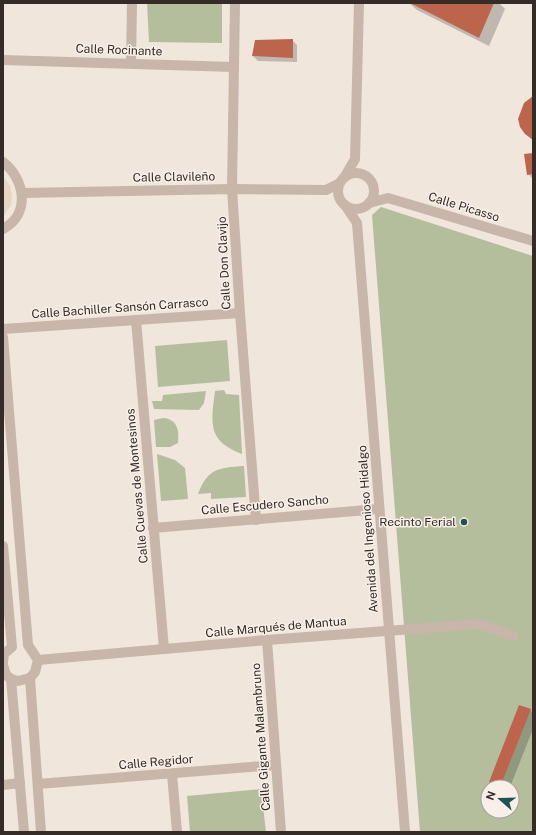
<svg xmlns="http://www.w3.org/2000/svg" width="536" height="835" font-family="'Public Sans',sans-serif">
	<rect width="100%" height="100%" fill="#f0e6dc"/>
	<g fill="#b4be9d" fill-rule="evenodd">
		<polygon points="147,3 222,3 222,43 149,42"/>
		<path d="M381,207L533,256V832H420L372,215ZM488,787H512V811H488Z"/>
		<polygon points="227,340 230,381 158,387 155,346"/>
		<path d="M224,390L226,394L239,395L242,454C207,441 211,423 215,391Z"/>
		<polygon points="206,391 204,403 199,410 154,409 152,401 162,401 163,395"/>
		<path d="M163,418C178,419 179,431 178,443L170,447H156L154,420Z"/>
		<polygon points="157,454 175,460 185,468 188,499 161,501"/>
		<path d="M244,466L246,497L211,499V493L198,494C208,468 218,468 244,466Z"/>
		<polygon points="261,789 266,832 190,832 187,796"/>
	</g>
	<polygon fill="#e7d6c4" points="3,176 10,186 12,195 11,205 3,217"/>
	<g fill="#0003">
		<polygon points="409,3 499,3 505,9 489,46 417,10"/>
		<polygon points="292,40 297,45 297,62 258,61 253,56"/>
		<polygon points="533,154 533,179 528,174"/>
		<polygon points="530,710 533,713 533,729 510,787 495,787 490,782"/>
	</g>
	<g fill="#bd644d">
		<polygon points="410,3 494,3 479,38"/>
		<polygon points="293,39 293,58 252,56 255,40"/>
		<polygon points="533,96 533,140 525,134 520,127 518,119 524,103"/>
		<polygon points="533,153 533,174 527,175 524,154"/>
		<polygon points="519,705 531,709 500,787 489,782"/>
	</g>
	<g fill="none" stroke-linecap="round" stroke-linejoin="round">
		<g stroke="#c7b6a9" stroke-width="10">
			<polyline points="235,3 232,189 240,313 256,520"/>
			<polyline points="3,60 234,67"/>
			<polyline points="131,63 132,3"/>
			<path d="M3,162C25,179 31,214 3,229"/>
			<circle cx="356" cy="191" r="18"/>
			<polyline points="344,178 355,159 359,3"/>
			<polyline points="22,193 232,189 326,190 340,183"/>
			<polyline points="369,203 388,198 533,241"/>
			<polyline points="345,205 357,223 405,832"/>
			<polyline points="136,320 164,649"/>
			<polyline points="3,329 240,313"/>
			<polyline points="3,337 28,645 38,660 35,672 30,678 41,832"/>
			<polyline points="153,528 379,509"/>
			<polyline points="3,546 12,647 4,654 3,662"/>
			<polyline points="267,640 281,832"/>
			<polyline points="38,660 267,640 479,624 514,636"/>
			<polyline points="3,665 6,675 11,679 24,832"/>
			<polyline points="11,679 18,681 30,678"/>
			<polyline points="172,774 177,832"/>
			<polyline points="38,784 276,765"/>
			<polyline points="3,785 20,783"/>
		</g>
	</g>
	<circle fill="#215253" stroke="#f8f0e8" stroke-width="1.5" cx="464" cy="522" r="4"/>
	<g text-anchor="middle" stroke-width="3" stroke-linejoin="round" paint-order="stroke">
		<g font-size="12" fill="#352c28" stroke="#f8f0e8">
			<text transform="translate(119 50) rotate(2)" y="4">Calle Rocinante</text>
			<text transform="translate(174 177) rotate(-1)" y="4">Calle Clavileño</text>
			<text transform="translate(464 207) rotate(17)" y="4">Calle Picasso</text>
			<text transform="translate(224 263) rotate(-93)" y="4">Calle Don Clavijo</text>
			<text transform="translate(120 308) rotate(-4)" y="4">Calle Bachiller Sansón Carrasco</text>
			<text transform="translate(137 486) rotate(-95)" y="4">Calle Cuevas de Montesinos</text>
			<text transform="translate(265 505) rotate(-5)" y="4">Calle Escudero Sancho</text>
			<text transform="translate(368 529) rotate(-94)" y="4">Avenida del Ingenioso Hidalgo</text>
			<text transform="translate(276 627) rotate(-5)" y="4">Calle Marqués de Mantua</text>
			<text transform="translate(261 737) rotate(-94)" y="4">Calle Gigante Malambruno</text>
			<text transform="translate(156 762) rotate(-5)" y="4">Calle Regidor</text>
		</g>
		<g font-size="12" fill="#352c28" stroke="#f8f0e8" text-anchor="end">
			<text x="456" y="526">Recinto Ferial</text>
		</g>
	</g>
	<rect width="536" height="835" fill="none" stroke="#352c28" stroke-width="8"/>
	<g transform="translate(500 799) rotate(290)"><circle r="19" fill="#f8f0e8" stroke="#aaa29b"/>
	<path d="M0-3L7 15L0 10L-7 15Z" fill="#215253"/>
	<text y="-6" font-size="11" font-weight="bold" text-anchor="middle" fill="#352c28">N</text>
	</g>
</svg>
